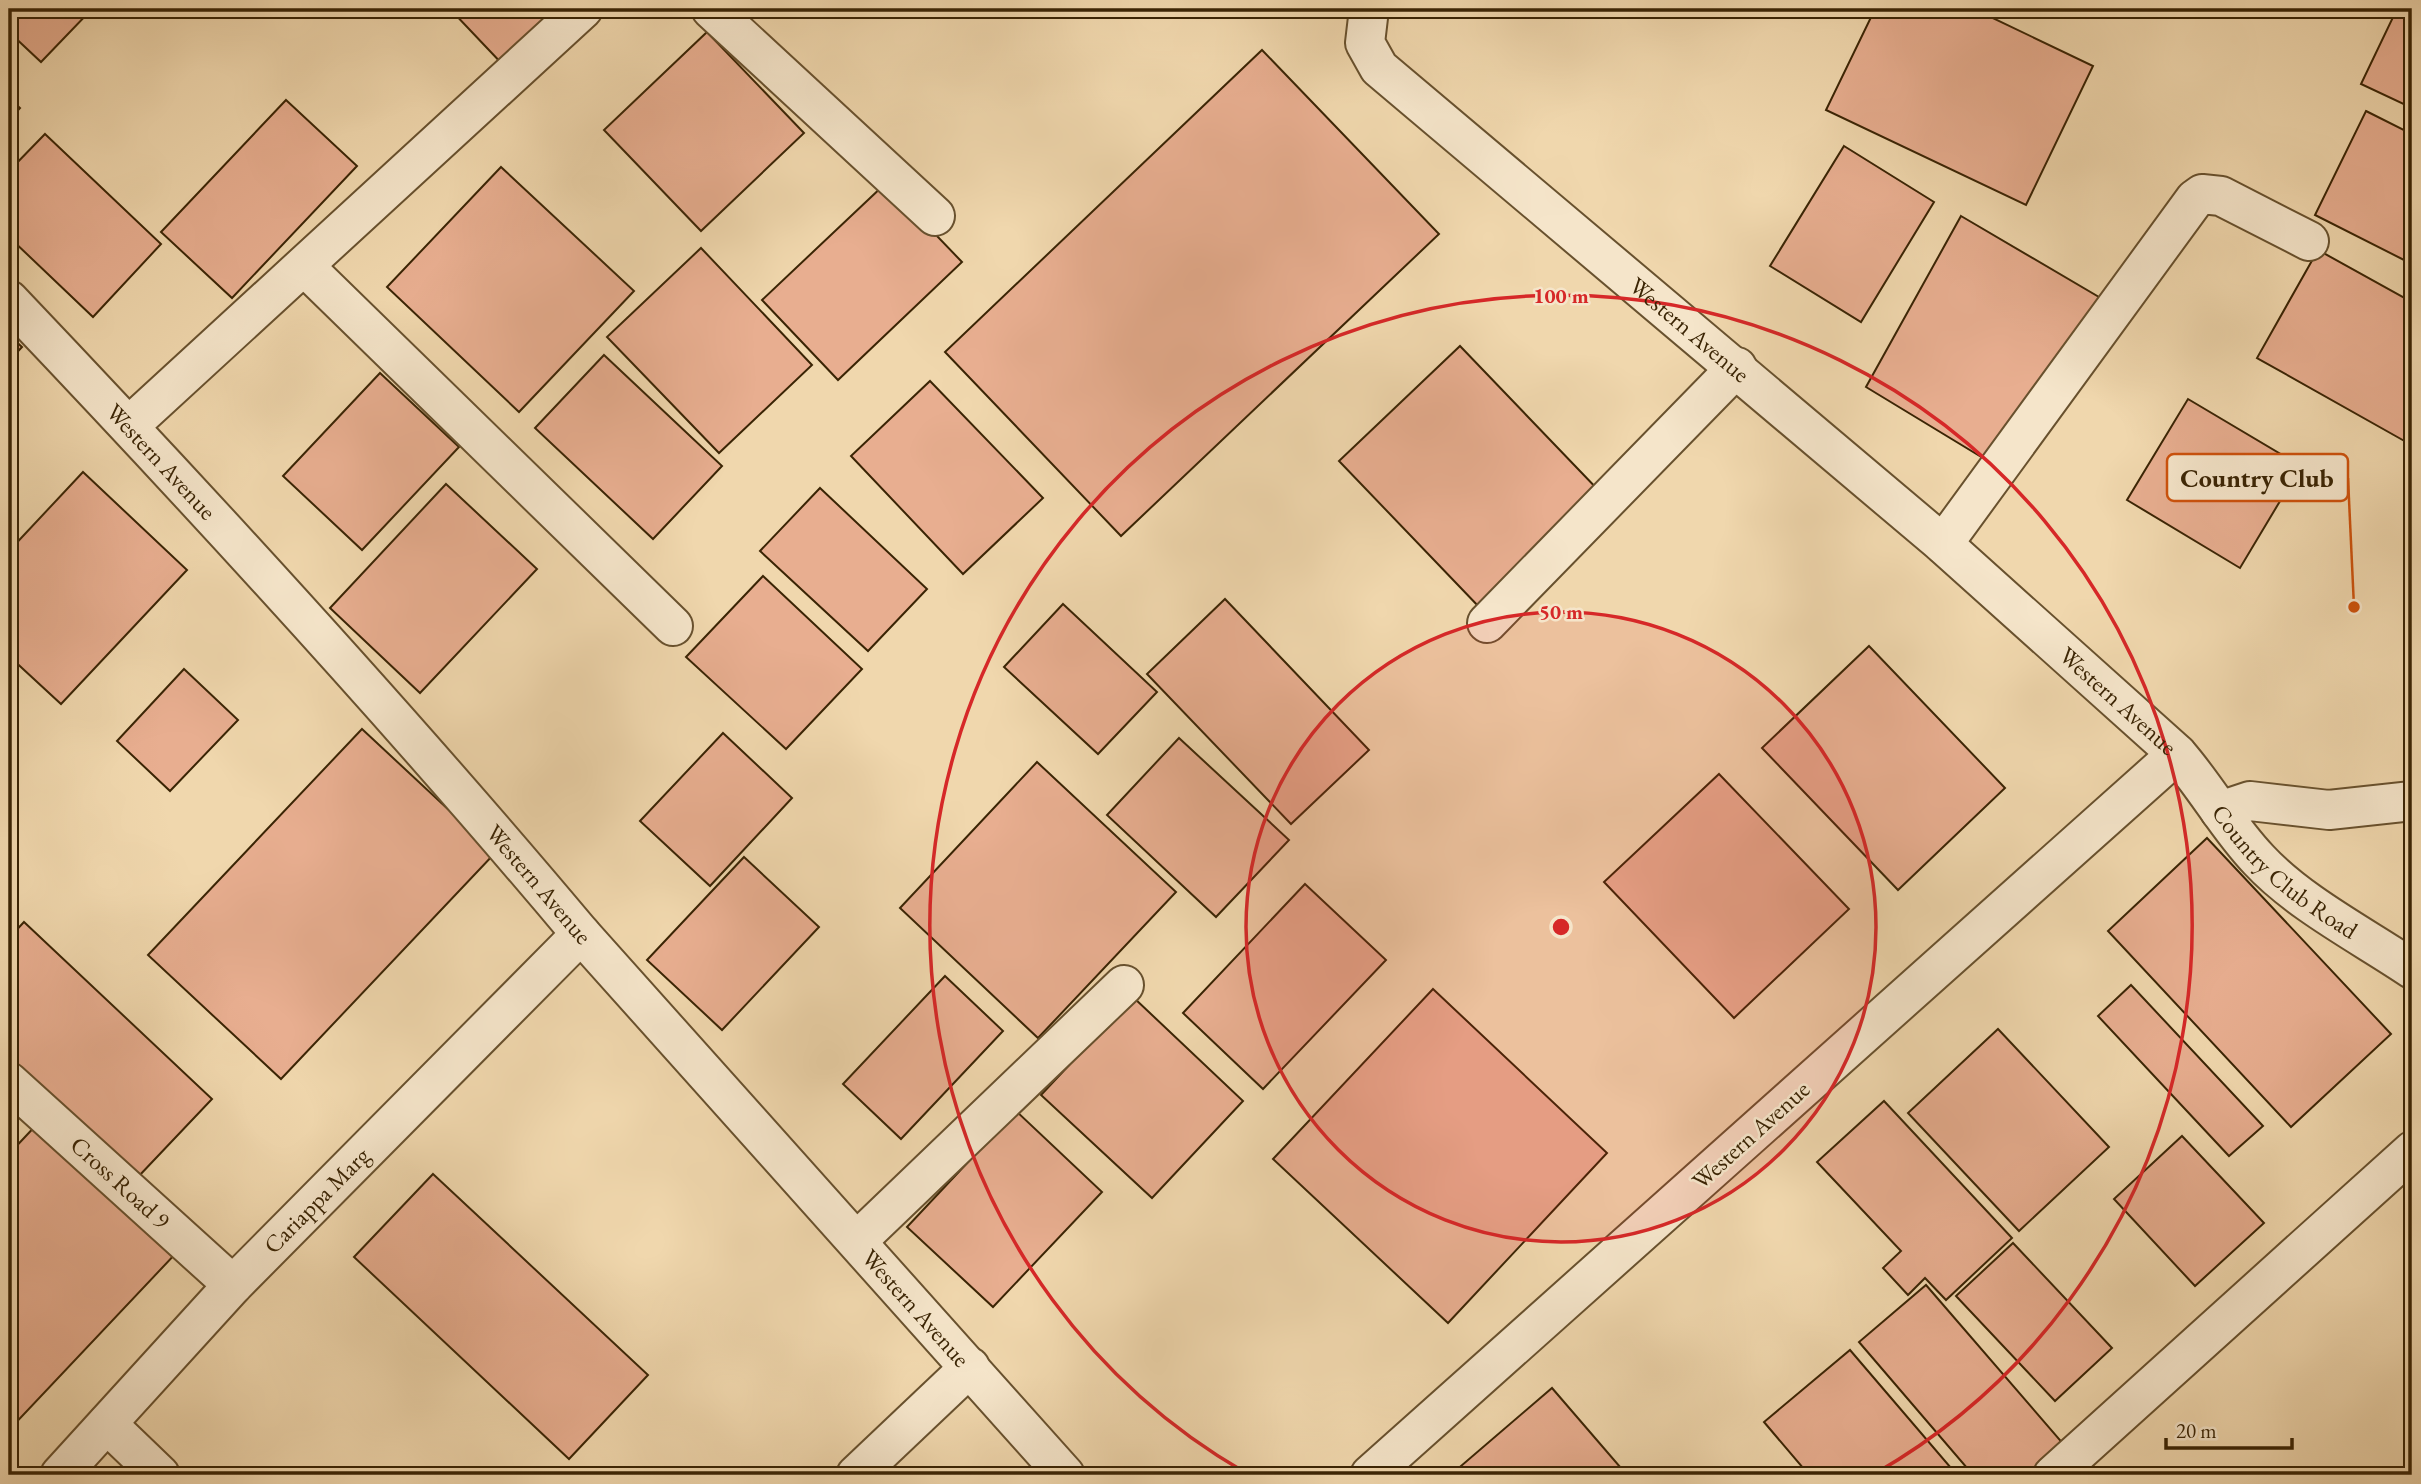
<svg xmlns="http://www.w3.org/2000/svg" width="2421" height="1484" font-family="'EB Garamond',serif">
	<rect width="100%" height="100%" fill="#f0d7ad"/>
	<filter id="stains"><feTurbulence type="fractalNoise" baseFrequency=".00286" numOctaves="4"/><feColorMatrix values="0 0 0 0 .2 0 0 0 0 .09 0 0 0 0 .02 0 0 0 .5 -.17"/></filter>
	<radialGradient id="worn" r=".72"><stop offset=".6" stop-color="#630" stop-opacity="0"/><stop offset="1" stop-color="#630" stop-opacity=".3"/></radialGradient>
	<g fill="#e8ae90" stroke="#3a2404" stroke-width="2">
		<polygon points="9,9 92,9 41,62 9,32"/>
		<polygon points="450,9 569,9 506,68"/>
		<polygon points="1875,9 1974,9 2093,66 2026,205 1826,110"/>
		<polygon points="2395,13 2412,21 2412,108 2361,84"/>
		<polygon points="707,32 804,133 701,231 604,130"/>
		<polygon points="1262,50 1439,234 1121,536 945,352"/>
		<polygon points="9,98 20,108 9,120"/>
		<polygon points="286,100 357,166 232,298 161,232"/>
		<polygon points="2366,111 2412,134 2412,264 2315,215"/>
		<polygon points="45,134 161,244 93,317 9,237 9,171"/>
		<polygon points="1844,146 1934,202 1861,322 1770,266"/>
		<polygon points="501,167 634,291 519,412 387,287"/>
		<polygon points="886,183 962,262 838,380 762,300"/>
		<polygon points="1961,216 2104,300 1983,458 1866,387"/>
		<polygon points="701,248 812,365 719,453 607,337"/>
		<polygon points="2318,250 2412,302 2412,436 2408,443 2257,358"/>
		<polygon points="9,335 22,347 9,361"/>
		<polygon points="1460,346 1603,495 1482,610 1339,461"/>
		<polygon points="604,355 722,466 653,539 535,428"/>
		<polygon points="380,373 459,447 362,550 283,476"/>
		<polygon points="930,381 1043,498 963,574 851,456"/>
		<polygon points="2188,399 2301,466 2240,568 2127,500"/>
		<polygon points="83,472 187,570 61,704 9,656 9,551"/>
		<polygon points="446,484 537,569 420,693 330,608"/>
		<polygon points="820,488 927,589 868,651 760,551"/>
		<polygon points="763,576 862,669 786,749 686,657"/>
		<polygon points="1225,599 1369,750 1291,824 1147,674"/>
		<polygon points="1063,604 1157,692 1098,754 1004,667"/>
		<polygon points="1869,646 2005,788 1898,890 1762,748"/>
		<polygon points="184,669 238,720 170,791 117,741"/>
		<polygon points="362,729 495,853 281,1079 148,955"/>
		<polygon points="723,733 792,798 710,886 640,821"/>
		<polygon points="1179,738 1289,840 1216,917 1107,815"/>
		<polygon points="1037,762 1176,892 1038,1038 900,908"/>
		<polygon points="1719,774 1849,909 1734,1018 1604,882"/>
		<polygon points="2207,838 2391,1034 2291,1127 2108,931"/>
		<polygon points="744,857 819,927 722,1030 647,960"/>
		<polygon points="1305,884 1386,960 1263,1089 1183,1013"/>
		<polygon points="24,922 212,1099 137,1178 9,1058 9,938"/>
		<polygon points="945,976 1003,1031 901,1139 843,1084"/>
		<polygon points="2131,985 2263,1126 2229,1156 2098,1016"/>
		<polygon points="1433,989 1607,1153 1448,1323 1273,1159"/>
		<polygon points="1133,997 1243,1101 1152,1198 1041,1095"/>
		<polygon points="1998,1029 2109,1147 2019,1231 1908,1113"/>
		<polygon points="1884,1101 2012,1238 1946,1300 1925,1278 1908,1295 1883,1268 1901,1251 1817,1162"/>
		<polygon points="1016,1111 1102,1192 993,1307 907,1227"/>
		<polygon points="40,1121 178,1251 9,1430 9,1154"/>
		<polygon points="2182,1136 2264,1223 2195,1286 2114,1199"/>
		<polygon points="433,1174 648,1375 569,1459 354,1257"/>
		<polygon points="2013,1243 2112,1348 2055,1401 1956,1296"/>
		<polygon points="1926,1285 2072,1454 2046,1475 1973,1475 1859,1342"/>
		<polygon points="1850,1350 1957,1475 1809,1475 1764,1422"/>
		<polygon points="1552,1388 1627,1475 1457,1475 1454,1472"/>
	</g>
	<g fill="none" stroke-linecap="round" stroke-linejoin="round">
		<g stroke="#68512e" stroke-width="42">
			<g id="minor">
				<polyline points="711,9 935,216"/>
				<path id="s1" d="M1369,9L1365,43L1379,68L1943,544L2177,754L1370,1475"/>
				<polyline points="305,267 673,626"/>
				<path id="s2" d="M9,300C205,506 398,716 581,934L1065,1475"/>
				<polyline points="129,426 583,9"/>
				<polyline points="1943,544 2195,199 2202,194 2221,196 2309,241"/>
				<polyline points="1487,623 1737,367"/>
				<path id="s3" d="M2177,754C2207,788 2228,828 2259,860C2299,903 2363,936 2412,969"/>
				<polyline points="2220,811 2250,801 2329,810 2412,801"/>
				<path id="s4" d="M9,1082L233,1285"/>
				<polyline points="857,1241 1124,985"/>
				<polyline points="107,1424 160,1475"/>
				<path id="s5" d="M60,1475L233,1285L581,934"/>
				<polyline points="856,1475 970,1367"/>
				<polyline points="2053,1475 2412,1151"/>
			</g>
		</g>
		<use href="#minor" stroke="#f5e5ca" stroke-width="38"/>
	</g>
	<circle cx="1561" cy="927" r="315" fill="#d62828" fill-opacity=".12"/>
	<g fill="none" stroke="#d62828" stroke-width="3.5">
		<circle cx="1561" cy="927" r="315"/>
		<path d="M1246 1473A631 631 0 1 1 1876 1473"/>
	</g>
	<g text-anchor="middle" stroke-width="5" stroke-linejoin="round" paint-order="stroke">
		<g font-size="24" fill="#3a2404" stroke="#f5e5ca">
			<text dy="8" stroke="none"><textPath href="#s1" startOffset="469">Western Avenue</textPath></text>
			<text dy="8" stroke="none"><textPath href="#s2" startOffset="222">Western Avenue</textPath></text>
			<text dy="8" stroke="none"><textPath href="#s1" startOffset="1036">Western Avenue</textPath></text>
			<text dy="8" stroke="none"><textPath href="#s3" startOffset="161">Country Club Road</textPath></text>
			<text dy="8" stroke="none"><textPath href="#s2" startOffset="789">Western Avenue</textPath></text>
			<text transform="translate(1751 1135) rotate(-42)" y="8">Western Avenue</text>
			<text dy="8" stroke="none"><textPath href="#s4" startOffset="150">Cross Road 9</textPath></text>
			<text dy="8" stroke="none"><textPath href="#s5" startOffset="376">Cariappa Marg</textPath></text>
			<text dy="8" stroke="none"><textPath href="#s2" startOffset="1356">Western Avenue</textPath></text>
		</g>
	</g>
	<circle cx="1561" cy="927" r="10" fill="#d62828" stroke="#f5e5ca" stroke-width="3.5"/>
	<g font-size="21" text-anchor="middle" font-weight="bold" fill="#d62828" stroke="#f5e5ca" stroke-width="5" stroke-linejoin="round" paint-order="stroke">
		<text x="1561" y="303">100 m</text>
		<text x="1561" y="619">50 m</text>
	</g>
	<path fill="none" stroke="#ce510b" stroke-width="2.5" d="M2354 607L2348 478"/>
	<circle fill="#ce510b" stroke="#f5e5ca" stroke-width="2.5" cx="2354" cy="607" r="7"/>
	<rect fill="#f5e5ca" stroke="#ce510b" stroke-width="2.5" x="2167" y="454" width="181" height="47" rx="7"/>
	<g font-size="26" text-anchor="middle" font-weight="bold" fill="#3a2404">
		<text x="2257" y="487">Country Club</text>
	</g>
	<rect width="2421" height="1484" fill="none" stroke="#f0d7ad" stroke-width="35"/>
	<rect x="10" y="10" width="2400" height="1463" fill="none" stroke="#3a2404" stroke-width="3.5"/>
	<rect x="18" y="18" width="2386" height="1449" fill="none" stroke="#3a2404" stroke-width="2"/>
	<path d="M2166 1438v10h126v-10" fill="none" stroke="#3a2404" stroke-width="3.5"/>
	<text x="2176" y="1438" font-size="21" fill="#3a2404" stroke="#f5e5ca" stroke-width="5" paint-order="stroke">20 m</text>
	<rect width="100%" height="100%" filter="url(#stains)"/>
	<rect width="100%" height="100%" fill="url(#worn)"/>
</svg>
